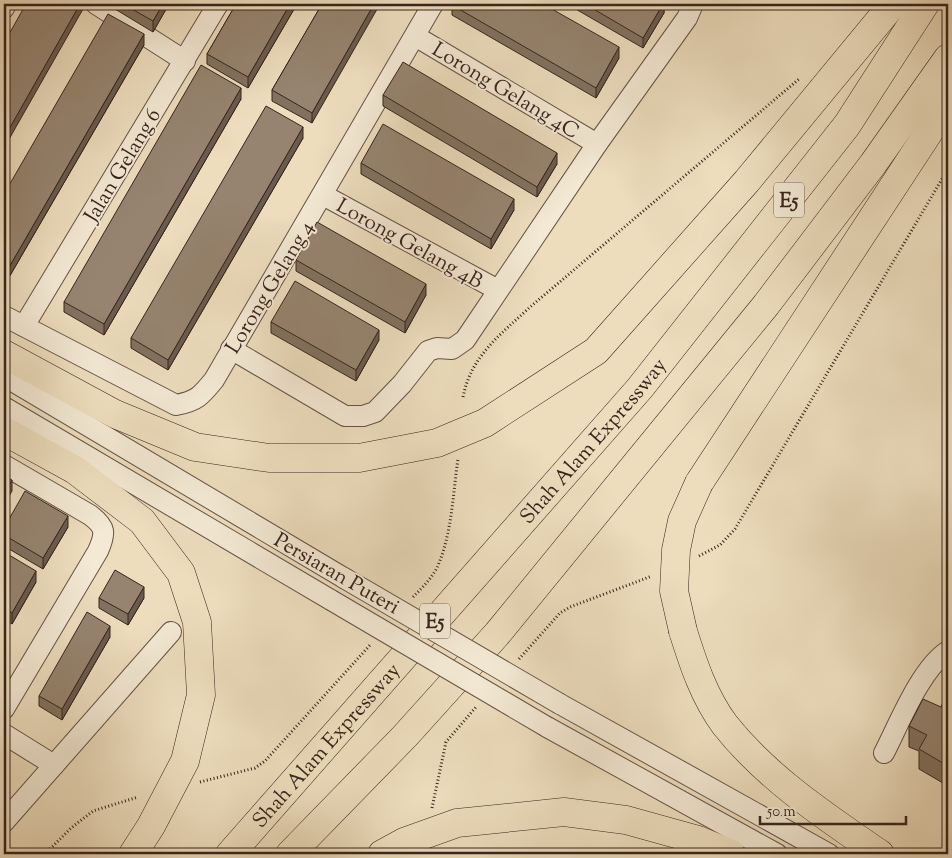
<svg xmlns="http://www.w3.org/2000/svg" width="952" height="858" font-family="'Sorts Mill Goudy',serif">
	<rect width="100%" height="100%" fill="#edddbd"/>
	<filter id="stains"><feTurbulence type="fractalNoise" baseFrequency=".004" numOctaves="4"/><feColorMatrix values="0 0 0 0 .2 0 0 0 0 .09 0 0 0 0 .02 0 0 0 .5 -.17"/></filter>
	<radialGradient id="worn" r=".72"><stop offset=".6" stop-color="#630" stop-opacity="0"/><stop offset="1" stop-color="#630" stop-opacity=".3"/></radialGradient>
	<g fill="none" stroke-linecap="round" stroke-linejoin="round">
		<g stroke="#655245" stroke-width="22">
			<g id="minor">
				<polyline points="96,4 185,61"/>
				<polyline points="4,8 6,4"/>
				<polyline points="415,36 597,144"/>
				<polyline points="323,195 498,290"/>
				<path d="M4,316L176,405C197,401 201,396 214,380L433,4"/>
				<polyline points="24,326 218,4"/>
				<polyline points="231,349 345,416 363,416 375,412 402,384 428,351 437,348 452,349 465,340 597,144 687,18 693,4"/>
				<polyline points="4,376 344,578"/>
				<polyline points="4,407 331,600"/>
				<path d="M4,465L90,515C106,527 106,533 98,551L4,709"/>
				<polyline points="560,704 829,854"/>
				<polyline points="547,727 777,854"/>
				<polyline points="4,734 54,765"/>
				<path d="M884,753C899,724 921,668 948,651"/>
				<polyline points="4,822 171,632"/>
			</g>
		</g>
		<g stroke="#38241d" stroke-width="29">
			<g id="highway">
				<polyline points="4,354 115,414 195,447 269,458 359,458 437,443 485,423 596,351 747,181 893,4"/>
				<polyline points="4,431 75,470 142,521 181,573 197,622 201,695 185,761 151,826 133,854"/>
				<polyline points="699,483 948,103"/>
				<path d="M683,631C693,663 704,697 725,725C767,778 825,816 880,854"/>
				<path id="s1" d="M230,854L640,388L847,125L925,4"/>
				<polyline points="290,854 405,736 497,634 766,305 873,164 948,58"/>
				<polyline points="382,854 404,842 457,823 564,812 626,820 698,840 731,854"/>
			</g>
		</g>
		<g stroke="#38241d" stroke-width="3" stroke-dasharray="1 2.5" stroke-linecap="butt">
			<path d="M463,397C471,356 500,335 529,308L799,79"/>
			<polyline points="699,556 720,545 735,529 948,169"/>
			<path d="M413,597C423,587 434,576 439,563C452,531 453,493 458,459"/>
			<polyline points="519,659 560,613 570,607 652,576"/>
			<polyline points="200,782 255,768 265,761 371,644"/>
			<polyline points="432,808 446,742 476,707"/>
			<polyline points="45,854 71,828 93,811 138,797"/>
		</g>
		<use href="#minor" stroke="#f3e9d4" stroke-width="20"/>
		<use href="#highway" stroke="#edddbd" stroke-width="28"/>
		<g stroke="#655245" stroke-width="22" stroke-linecap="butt">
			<g id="minor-bridge">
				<polyline points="344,578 560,704"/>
				<polyline points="331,600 547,727"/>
			</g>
		</g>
		<g stroke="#38241d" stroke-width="29" stroke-linecap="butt">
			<polyline id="highway-bridge" points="683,631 674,591 676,550 682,521 699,483"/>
		</g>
		<use href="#minor-bridge" stroke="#f3e9d4" stroke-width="20"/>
		<use href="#highway-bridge" stroke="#edddbd" stroke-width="28"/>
	</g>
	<g fill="#817260" stroke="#38241d">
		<polygon points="115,4 169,4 153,32 115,9"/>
		<polygon points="236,4 297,4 248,88 207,64 207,54"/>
		<polygon points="322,4 312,123 272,101 272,90"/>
		<polygon points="567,4 664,4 664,13 643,48"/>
		<polygon points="452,5 619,58 596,98 452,15"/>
		<polygon points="144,45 8,279 4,277 4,194"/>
		<polygon points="383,95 557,164 537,197 383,106"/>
		<polygon points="241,99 104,335 64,312 64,302"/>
		<polygon points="303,138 168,370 131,348 131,338"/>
		<polygon points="361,163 514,210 491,249 361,174"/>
		<polygon points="296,260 426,295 405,333 296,271"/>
		<polygon points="271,322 379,340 356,381 271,333"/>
		<polygon points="68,527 43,569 4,546 4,528"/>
		<polygon points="4,552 36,582 12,624 4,619"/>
		<polygon points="99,598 144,598 128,625 99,608"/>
		<polygon points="110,637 62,720 39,706 39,696"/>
		<polygon points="948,693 948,786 919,769 919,751 909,747 909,726 941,707"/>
	</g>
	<g fill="#695c4e" stroke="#38241d">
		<polygon points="80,4 83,4 83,9 4,148 4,138"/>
		<polygon points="163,4 169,4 153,32 153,21"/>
		<polygon points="290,4 297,4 248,88 248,77"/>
		<polygon points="374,4 380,4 312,123 312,113"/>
		<polygon points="663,4 664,4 664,13 643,48 643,38"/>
		<polygon points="144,34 144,45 8,279 8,269"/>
		<polygon points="619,47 619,58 596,98 596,88"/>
		<polygon points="241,88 241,99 104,335 104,324"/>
		<polygon points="303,127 303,138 168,370 168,360"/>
		<polygon points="557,153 557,164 537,197 537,187"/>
		<polygon points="514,199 514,210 491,249 491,239"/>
		<polygon points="426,284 426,295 405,333 405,322"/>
		<polygon points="379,330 379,340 356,381 356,370"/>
		<polygon points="12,480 12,491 4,505 4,494"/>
		<polygon points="68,516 68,527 43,569 43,558"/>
		<polygon points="36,571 36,582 12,624 12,613"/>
		<polygon points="144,587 144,598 128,625 128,614"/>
		<polygon points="110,626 110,637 62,720 62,709"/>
	</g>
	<g fill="#968470" stroke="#38241d">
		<polygon points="26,4 80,4 4,138 4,43"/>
		<polygon points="123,4 163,4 153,21"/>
		<polygon points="236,4 290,4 248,77 207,54"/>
		<polygon points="322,4 374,4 312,113 272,90"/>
		<polygon points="453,4 543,4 619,47 596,88 452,5"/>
		<polygon points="585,4 663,4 643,38"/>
		<polygon points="108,14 144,34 8,269 4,266 4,194"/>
		<polygon points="403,62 557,153 537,187 383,95"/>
		<polygon points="201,65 241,88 104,324 64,302"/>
		<polygon points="266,106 303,127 168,360 131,338"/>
		<polygon points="383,124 514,199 491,239 361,163"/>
		<polygon points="317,222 426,284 405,322 296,260"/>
		<polygon points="295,281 379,330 356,370 271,322"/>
		<polygon points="4,476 12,480 4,494"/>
		<polygon points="25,491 68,516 43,558 4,535 4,528"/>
		<polygon points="4,552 36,571 12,613 4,608"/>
		<polygon points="115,570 144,587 128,614 99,598"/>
		<polygon points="87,612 110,626 62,709 39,696"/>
		<polygon points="948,693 948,766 919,749 927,735 909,726 923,699 941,707"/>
	</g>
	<g text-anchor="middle" stroke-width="4" stroke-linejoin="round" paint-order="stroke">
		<g fill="#f3e9d4" stroke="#705f54" stroke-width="1">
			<rect x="774" y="182.5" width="30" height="35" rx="4"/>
			<rect x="420" y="603.5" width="30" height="35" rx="4"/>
		</g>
		<g font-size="20" font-weight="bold" fill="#38241d">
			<text x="789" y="207">E5</text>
			<text x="435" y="628">E5</text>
		</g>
		<g font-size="21" fill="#38241d" stroke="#f3e9d4">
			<text transform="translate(506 90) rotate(31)" y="7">Lorong Gelang 4C</text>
			<text transform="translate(122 165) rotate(-59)" y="7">Jalan Gelang 6</text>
			<text transform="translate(410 243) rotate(29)" y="7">Lorong Gelang 4B</text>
			<text transform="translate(269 287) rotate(-59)" y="7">Lorong Gelang 4</text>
			<text dy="7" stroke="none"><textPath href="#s1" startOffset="550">Shah Alam Expressway</textPath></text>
			<text transform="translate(337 573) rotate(30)" y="7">Persiaran Puteri</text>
			<text dy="7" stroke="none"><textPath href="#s1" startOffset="145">Shah Alam Expressway</textPath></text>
		</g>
	</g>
	<rect width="952" height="858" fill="none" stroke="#edddbd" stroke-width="20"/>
	<rect x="5" y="5" width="942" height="848" fill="none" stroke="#38241d" stroke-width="2.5"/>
	<rect x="10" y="10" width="932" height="838" fill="none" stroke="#38241d"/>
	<path d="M760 816v8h146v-8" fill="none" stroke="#38241d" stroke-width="2.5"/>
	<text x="767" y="816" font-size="15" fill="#38241d" stroke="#f3e9d4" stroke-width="4" paint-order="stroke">50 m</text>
	<rect width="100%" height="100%" filter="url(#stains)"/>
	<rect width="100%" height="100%" fill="url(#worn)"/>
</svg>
